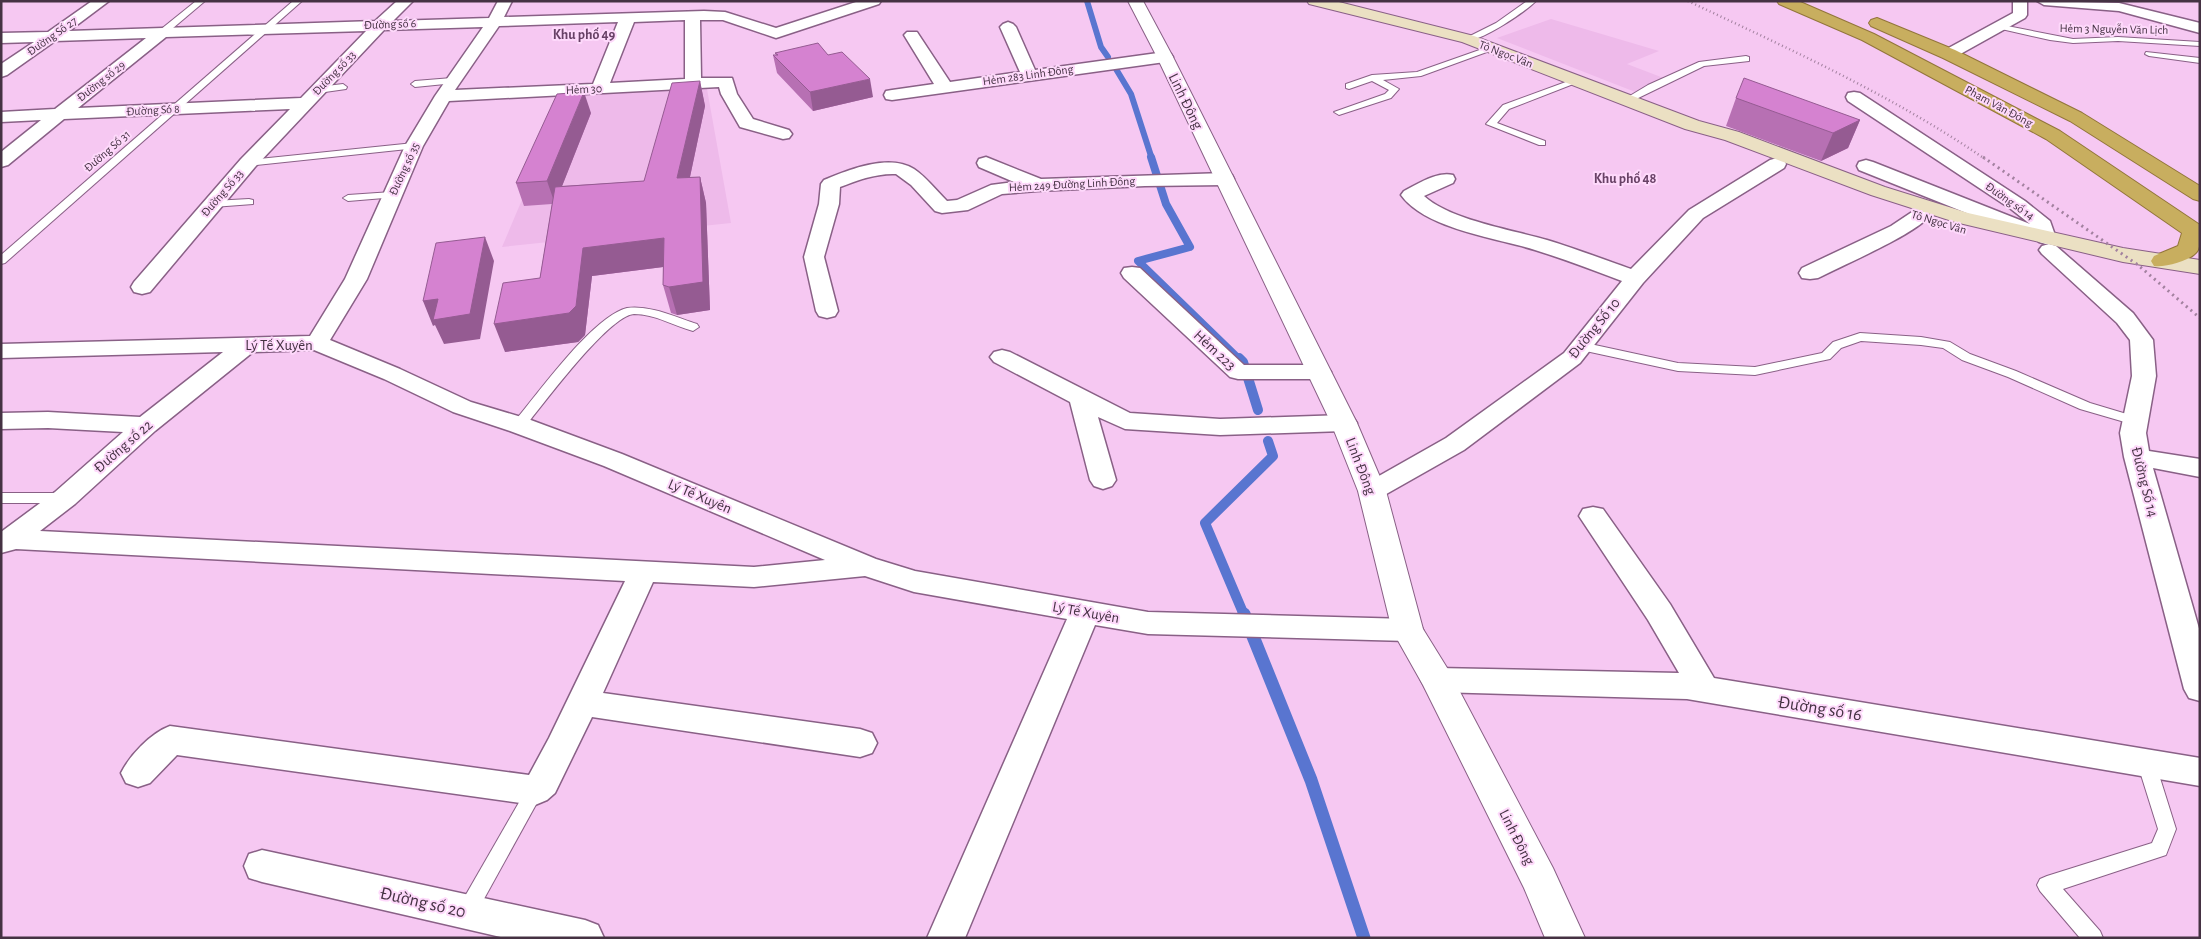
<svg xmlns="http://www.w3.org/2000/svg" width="2201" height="939" font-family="'Alegreya Sans',sans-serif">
	<rect width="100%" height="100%" fill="#f6c8f2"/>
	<g fill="#eebaea">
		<polygon points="1551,19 1659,51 1627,64 1674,82 1643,95 1497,38"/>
		<polygon points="707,89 731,223 502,247 566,96"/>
	</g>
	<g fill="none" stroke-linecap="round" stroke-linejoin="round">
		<g stroke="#5975d0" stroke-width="6">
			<polyline points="1087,1 1101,47 1108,57"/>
			<polyline points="1116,69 1131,94 1152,159"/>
		</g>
		<polyline stroke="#5975d0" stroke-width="8" points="1151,157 1166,204 1190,247 1138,261 1240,360"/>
		<g stroke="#5975d0" stroke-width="10">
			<polyline points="1239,358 1243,362 1258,410"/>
			<polyline points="1244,615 1205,523 1273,456 1268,441"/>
		</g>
		<polyline stroke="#5975d0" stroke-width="13" points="1244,614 1311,780 1364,938"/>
		<g stroke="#896086" stroke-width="2">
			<g id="service">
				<polygon points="196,1 205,1 166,34 160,34 160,30"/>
				<polygon points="293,1 302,1 5,263 1,264 1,255"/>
				<path d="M1527,1H1536C1526,11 1475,47 1464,39L1496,23Z"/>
				<polygon points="1997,24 2073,39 2118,37 2200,42 2200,46 2118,41 2073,43 2050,40 1997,28"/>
				<polygon points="1488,47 1495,49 1421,76 1383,80 1399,89 1391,98 1342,114 1339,115 1334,112 1385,94 1389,90 1372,81 1349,89 1346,88 1346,84 1372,75 1417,72"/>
				<polygon points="2146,52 2200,58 2200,63 2149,56 2145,54"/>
				<polygon points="1746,56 1749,57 1749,61 1704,66 1630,102 1623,100 1648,85 1699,62"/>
				<polygon points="452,78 456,81 455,83 415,87 411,84 415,81"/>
				<polygon points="1574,79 1581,81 1509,109 1497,123 1545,141 1545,145 1539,145 1486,124 1503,105"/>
				<polygon points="343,84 347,87 346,89 318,93 314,90 318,87"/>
				<polygon points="414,143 419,146 417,148 248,166 243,163 248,160"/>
				<polygon points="392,192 397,195 396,197 348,201 343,198 348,195"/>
				<polygon points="249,199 253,200 253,204 213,207 208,204 213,201"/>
				<path d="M627,308C651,305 675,317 697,324L699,327L693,331C674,326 655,314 634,314C608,316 542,406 524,428H514L512,425L514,422C538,394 592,317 627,308Z"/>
				<polygon points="1860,333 1921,337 1950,342 1970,354 2016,371 2090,403 2140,418 2142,421 2135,425 2080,409 2008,377 1962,360 1943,348 1921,345 1861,341 1841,348 1830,359 1755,375 1678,371 1581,350 1575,346 1581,342 1678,363 1755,367 1822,353 1833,342"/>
				<polygon points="1,493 65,493 70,495 72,498 70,501 65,503 1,503"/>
				<polygon points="2146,755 2152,757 2155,762 2176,829 2166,855 2063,889 2100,931 2103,938 2080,938 2040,891 2037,885 2040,879 2047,876 2152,843 2158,829 2137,762 2140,757"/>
				<polygon points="535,782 541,785 544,790 474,917 467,920 460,917 457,911 460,905 529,785"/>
			</g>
		</g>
		<g stroke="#896086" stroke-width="3">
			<g id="minor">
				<path d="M92,1H109L69,31L375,21L397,1H413L393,21L489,18L498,1H512L504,17L704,11L725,12L776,28L859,1H881L879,4L776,38L723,20H700L701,78H732L737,94L753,119L789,130L792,134L789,138L783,139L740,127L721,94L719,87L449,101L423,146L367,279L330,340L400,369L471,402L528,419L622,454L876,559L915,571L1148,612L1408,619L1419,622L1423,630L1419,638L1408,641L1148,634L1095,625L965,938H927L1067,619L914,592L865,576L754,587L653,582L603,693L860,729L872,733L877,743L872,753L860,757L592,717L555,793L547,800L535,805L177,755L150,783L138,787L126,783L121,773C130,755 151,733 170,726L529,775L549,738L625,581L16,549L1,553V532L55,492L123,432L48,428L1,429V413L48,412L140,417L223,352L1,358V344L310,336L345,279L405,146L435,96L483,27L384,30L255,167L150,292L142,294L134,292L131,287L134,282L241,159L290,109L64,119L8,165L1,167V152L41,120L1,122V112L55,109L146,38L55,41L7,75L1,77V64L34,42L1,43V33L48,32ZM685,20V79L610,83L634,22ZM618,22L593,84L455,90L499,26ZM366,31L301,98L78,108L166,37ZM314,350L384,379L453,412L510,431L604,466L825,560L754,567L40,531L75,504L155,431L253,352Z"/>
				<polygon points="2013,1 2027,1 2027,15 2025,18 1955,57 1943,57 1941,54 1943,51 2013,13"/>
				<polygon points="2037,1 2119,3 2200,23 2200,33 2119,11 2044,5"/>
				<polygon points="1008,22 1013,24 1016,27 1035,70 1165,52 1171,54 1173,57 1171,60 1165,62 892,100 886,99 884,95 886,91 892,90 934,84 904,35 907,32 917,32 950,82 1020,72 1000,27 1003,24"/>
				<polygon points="1854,92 1860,93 2025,201 2050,221 2056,238 2053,242 2046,244 2039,242 2037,240 2029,238 1859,170 1857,166 1859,162 1866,160 1873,162 2030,224 2011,209 1848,101 1846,97 1848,93"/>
				<path d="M986,157L1041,179L1225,173L1232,175L1234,179L1232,183L1225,185L1145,186L1037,191L1002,194L968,210L942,213L935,211L911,185L896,174C877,173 858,180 840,187L839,204L824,257L838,311L835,316L827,318L819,316L816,311L804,257L819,204L821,184L824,180C848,170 889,153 914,169C926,177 936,190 947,201L957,200L991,185L1014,182L979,167L977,163L979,159Z"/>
				<path d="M1777,158L1784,160L1786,164L1784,168L1703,218L1643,283L1580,363L1464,450L1381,497L1372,500L1363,497L1359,491L1363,485L1446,438L1564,353L1622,281C1593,270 1564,259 1535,250C1497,238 1425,229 1401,195L1404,191C1418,184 1437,171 1453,175L1455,179L1453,183L1424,196C1450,220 1513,230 1547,240C1576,249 1603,259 1631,269L1689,210L1770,160Z"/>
				<path d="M1919,210L1926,212L1929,216C1916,234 1841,266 1818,278L1810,279L1802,278L1799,273L1802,268L1891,226L1912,212Z"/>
				<polygon points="2049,244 2056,246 2133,313 2153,340 2156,376 2146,433 2149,451 2200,459 2200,477 2153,468 2200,632 2200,701 2189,698 2184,689 2124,457 2120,433 2132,376 2130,340 2117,323 2042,254 2039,250 2042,246"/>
				<polygon points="1132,267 1140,268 1244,365 1319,365 1327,367 1331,372 1327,377 1319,379 1238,379 1230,377 1124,278 1121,273 1124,268"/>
				<polygon points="1002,350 1010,352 1130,413 1220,419 1344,415 1353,417 1357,423 1353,429 1344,431 1220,435 1125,429 1098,417 1116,480 1112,486 1103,489 1094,486 1090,480 1070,402 994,362 990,357 994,352"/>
				<polygon points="1593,507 1603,509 1670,604 1714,678 2200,758 2200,786 1687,699 1437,692 1426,689 1421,680 1426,671 1437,668 1679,673 1648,620 1579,516 1583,509"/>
				<polygon points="262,850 585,920 598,925 604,938 505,938 262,882 249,878 244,866 249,854"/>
			</g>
		</g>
		<g stroke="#896086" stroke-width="2">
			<polygon id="tertiary" points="1128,1 1143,1 1173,57 1357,423 1386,491 1423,629 1449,671 1553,868 1585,938 1545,938 1524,888 1423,685 1392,630 1358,491 1331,423 1157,57"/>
		</g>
		<g stroke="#896086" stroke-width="2">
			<polygon id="secondary" points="1307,1 1335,1 1474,36 1699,121 1739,132 1885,187 1968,213 2123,248 2200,260 2200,274 2123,262 1955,222 1871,195 1725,140 1685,129 1462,42 1309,4"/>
		</g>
		<g stroke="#92753b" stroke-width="2">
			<g id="trunk">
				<path d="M1777,1H1798L1874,34L2060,131L2200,225C2200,233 2201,242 2198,250C2193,260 2165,268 2154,266L2151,261L2154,256L2178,246L2182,233L2046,139L1862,40L1779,4Z"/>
				<polygon points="1877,18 1955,50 2082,113 2200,186 2200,201 2193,199 2070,121 1943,58 1871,26 1869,23 1871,20"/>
			</g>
		</g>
		<use href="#service" fill="#fff" fill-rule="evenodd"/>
		<use href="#minor" fill="#fff" fill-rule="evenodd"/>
		<use href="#tertiary" fill="#fff" fill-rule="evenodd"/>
		<use href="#secondary" fill="#ebe0c3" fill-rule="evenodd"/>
		<use href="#trunk" fill="#c8ae5f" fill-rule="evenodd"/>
		<path stroke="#a2819f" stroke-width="2.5" stroke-dasharray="1 3" stroke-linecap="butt" d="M1688,1C1789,49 1892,95 1985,159"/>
		<polyline stroke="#a2819f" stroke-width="3" stroke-dasharray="2 4" stroke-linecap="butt" points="1983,157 2138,265 2200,318"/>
	</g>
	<g fill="#b770b3">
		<polygon points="775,53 828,55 873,97 813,111 777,73 773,55 776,55"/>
		<polygon points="700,81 705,106 690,177 700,177 706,203 710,310 677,315 671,313 663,285 663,267 592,276 585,335 578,342 505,352 540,278 552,204 524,206 516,183 591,113 562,186 644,181"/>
		<polygon points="1736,98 1860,120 1848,148 1821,161 1726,126"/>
	</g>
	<g fill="#955b92">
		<polygon points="870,79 873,97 813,111 810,92"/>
		<polygon points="700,81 705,106 684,205 677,178"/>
		<polygon points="584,92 591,113 555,204 547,181"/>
		<polygon points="1860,120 1848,148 1821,161 1833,133"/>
		<polygon points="700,177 706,203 710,310 677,315 669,287"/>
		<polygon points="485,237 494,261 480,339 444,344 435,325 433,326 423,301"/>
		<polygon points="664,238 671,266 592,276 585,335 578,342 505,352 494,324 583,248"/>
	</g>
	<g fill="#d582d0" stroke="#955b92">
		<polygon points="818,43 828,55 842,52 870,79 810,92 773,55 778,55 775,53"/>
		<polygon points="1744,78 1860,120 1833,133 1736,98"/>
		<polygon points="700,81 677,178 700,177 703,282 669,287 663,285 664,238 583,248 576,306 569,313 494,324 503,283 540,278 555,187 644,181 672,83"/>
		<polygon points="584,92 547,181 516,183 557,94"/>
		<polygon points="485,237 470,314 433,320 438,299 423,301 436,243"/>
	</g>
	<g text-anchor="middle" stroke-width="4" stroke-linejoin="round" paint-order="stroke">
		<g font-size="12" fill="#453243" stroke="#fed9fb">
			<text transform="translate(390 24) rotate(-2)" y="4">Đường số 6</text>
			<text transform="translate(2114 29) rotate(1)" y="4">Hẻm 3 Nguyễn Văn Lịch</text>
			<text transform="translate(52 36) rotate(-35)" y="4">Đường Số 27</text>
			<text transform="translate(1506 54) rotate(21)" y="4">Tô Ngọc Vân</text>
			<text transform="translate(334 73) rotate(-46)" y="4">Đường số 33</text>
			<text transform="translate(1028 75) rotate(-8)" y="4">Hẻm 283 Linh Đông</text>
			<text transform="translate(101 81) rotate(-38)" y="4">Đường số 29</text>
			<text transform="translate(584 89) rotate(-3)" y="4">Hẻm 30</text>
			<text transform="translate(1999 106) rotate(28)" y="4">Phạm Văn Đồng</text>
			<text transform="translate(153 110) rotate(-3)" y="4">Đường Só 8</text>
			<text transform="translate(107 151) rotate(-41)" y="4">Đường Số 31</text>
			<text transform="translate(404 169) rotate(-65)" y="4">Đường số 35</text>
			<text transform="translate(1072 184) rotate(-3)" y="4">Hẻm 249 Đường Linh Đông</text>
			<text transform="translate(222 193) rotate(-49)" y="4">Đường Số 33</text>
			<text transform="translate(2010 201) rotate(35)" y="4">Đường số 14</text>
			<text transform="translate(1939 222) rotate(17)" y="4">Tô Ngọc Vân</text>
		</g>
		<g font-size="14" font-weight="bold" fill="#684166" stroke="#fed9fb">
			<text x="584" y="39">Khu phố 49</text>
			<text x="1625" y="183">Khu phố 48</text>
		</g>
		<g font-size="15" fill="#453243" stroke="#fed9fb">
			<text transform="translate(1186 101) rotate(64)" y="5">Linh Đông</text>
			<text transform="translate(1594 328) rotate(-51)" y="5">Đường Số 10</text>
			<text x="279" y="350">Lý Tế Xuyên</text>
			<text transform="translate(1215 350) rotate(43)" y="5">Hẻm 223</text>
			<text transform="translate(123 446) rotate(-41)" y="5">Đường số 22</text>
			<text transform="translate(1361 466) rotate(69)" y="5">Linh Đông</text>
			<text transform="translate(2145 482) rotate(76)" y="5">Đường Số 14</text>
			<text transform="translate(700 496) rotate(23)" y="5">Lý Tế Xuyên</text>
			<text transform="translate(1086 612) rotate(10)" y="5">Lý Tế Xuyên</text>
			<text transform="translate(1517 837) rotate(63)" y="5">Linh Đông</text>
		</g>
		<g font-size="18" fill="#453243" stroke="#fed9fb">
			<text transform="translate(1820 708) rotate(9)" y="6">Đường số 16</text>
			<text transform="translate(423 902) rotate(13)" y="6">Đường số 20</text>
		</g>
	</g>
	<rect width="2201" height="939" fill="none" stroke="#453243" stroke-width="5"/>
</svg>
